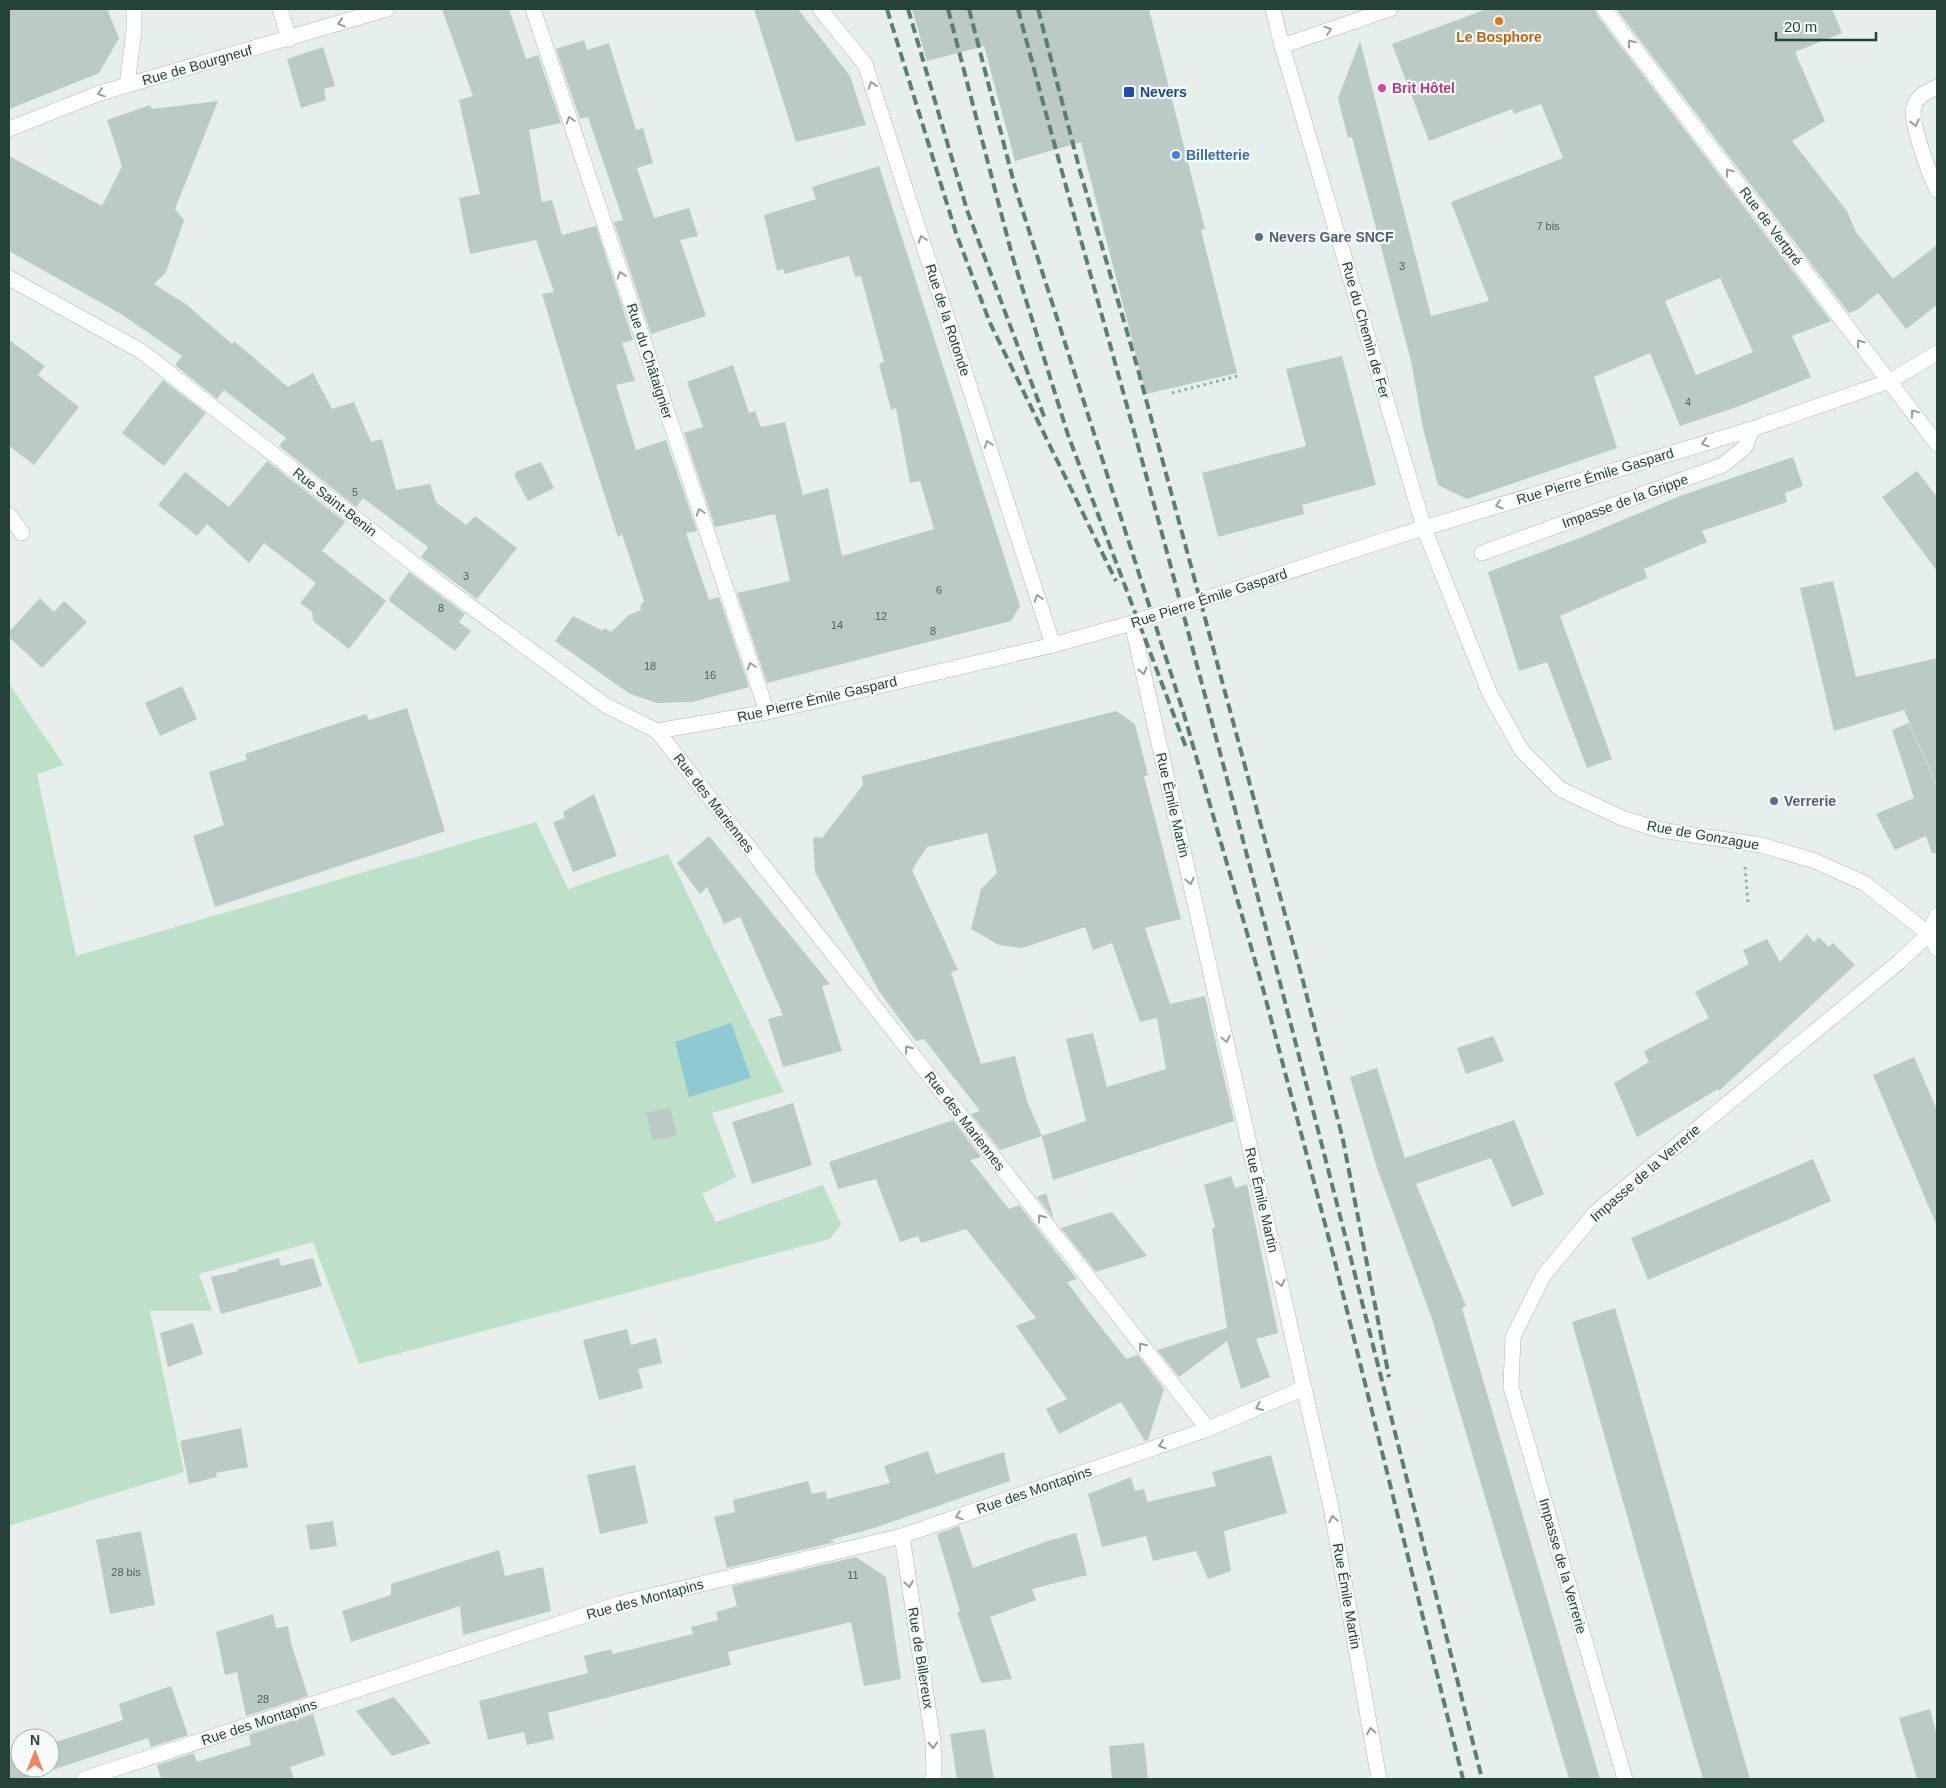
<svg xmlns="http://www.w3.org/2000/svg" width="1946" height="1788" font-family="Arial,sans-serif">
	<rect width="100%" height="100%" fill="#e6efeb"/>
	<polygon fill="#bfe0c8" points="9,684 64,765 37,774 76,956 536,822 568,889 668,854 784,1092 712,1113 736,1177 702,1194 716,1222 823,1185 841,1224 830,1239 359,1364 313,1242 199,1274 212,1311 150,1311 184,1472 9,1526"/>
	<polygon fill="#8ec9d4" points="731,1023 751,1078 689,1097 675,1042"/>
	<g fill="#bbcac4" fill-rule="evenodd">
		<polygon points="9,9 107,9 119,38 99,73 9,109"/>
		<polygon points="442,9 509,9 526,59 538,55 561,123 529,130 542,202 552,200 562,235 596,226 633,340 622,343 635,381 616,385 636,450 666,440 697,531 686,533 709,600 719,597 749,687 692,702 657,703 630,694 555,641 573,616 603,631 604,628 611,632 629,615 641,610 640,606 644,601 622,534 618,537 570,387 542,294 554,292 536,240 470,254 459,198 480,194 459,100 473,96"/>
		<polygon points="754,9 798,9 850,76 866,125 796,142"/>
		<polygon points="912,9 1149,9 1205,229 1201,230 1237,373 1146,394 1081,142 1015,161 984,46 927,61"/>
		<path d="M1487,9H1595L1597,15L1831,321L1792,336L1811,377L1737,407L1680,426L1650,353L1594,377L1617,448L1467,499L1438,485L1423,428L1411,361L1352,137L1348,138L1338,98L1360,41L1431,316L1489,301L1451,202L1563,158L1541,104L1514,114L1512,109L1429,141L1392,44ZM1720,278L1753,352L1696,375L1665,301Z"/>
		<polygon points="1616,9 1832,9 1842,33 1795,52 1825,121 1792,141 1847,211 1856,232 1893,279 1937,245 1937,305 1906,329 1878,293 1857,310 1849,313"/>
		<polygon points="584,40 587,50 609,43 636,130 643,128 653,163 637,168 654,218 689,208 698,236 680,240 706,316 651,334 614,222 623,220 588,117 580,119 556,49"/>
		<polygon points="323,47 335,86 324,89 326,100 301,108 287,59"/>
		<polygon points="218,101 175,209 184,220 166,272 154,284 187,305 232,344 234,341 288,387 313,373 332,409 354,402 371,442 382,439 396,490 430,484 436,502 466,525 475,516 517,548 477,599 421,557 428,547 363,498 356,507 279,446 286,438 224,390 217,399 175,365 182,356 121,314 9,251 9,156 102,206 122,166 107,120 150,105 152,109"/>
		<polygon points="879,166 1020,606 1011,621 767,683 737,593 790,581 775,514 715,527 684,433 703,427 687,382 733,365 749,413 755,411 761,427 785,422 803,495 828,488 842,556 934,529 920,481 910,483 896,408 891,410 879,364 884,362 861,276 855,277 849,256 785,274 783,269 777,271 764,215 816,199 812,187"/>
		<polygon points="9,340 45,366 38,375 79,407 34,465 9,446"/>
		<polygon points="1342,356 1376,485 1302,505 1304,514 1218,537 1202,473 1306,446 1286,369"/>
		<polygon points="163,380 206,413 164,466 122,433"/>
		<polygon points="1793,457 1803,486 1785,493 1787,502 1702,531 1707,542 1644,569 1647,578 1560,616 1612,759 1587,768 1547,662 1519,671 1488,572 1582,537 1680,496"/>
		<polygon points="267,461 345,522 322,551 386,601 349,649 313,621 312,612 300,603 316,583 264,543 249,563 207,524 197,536 158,505 185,472 229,507"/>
		<polygon points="541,462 554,488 528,501 514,475 516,475 515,472"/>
		<polygon points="1917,471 1937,497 1937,571 1882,497"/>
		<polygon points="409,572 465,614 459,622 471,631 455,651 388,600"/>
		<polygon points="1833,581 1856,677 1937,658 1937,786 1904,710 1834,731 1800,588"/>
		<polygon points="40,598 54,612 64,601 87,622 42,668 9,637 9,632"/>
		<polygon points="182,686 197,719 160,736 145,703"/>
		<polygon points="407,708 445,831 215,907 193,836 224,825 209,772 247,760 245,754 366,714 369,720"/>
		<path d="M1116,711L1135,724L1148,775L1144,776L1181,919L1145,928L1170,1004L1205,996L1234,1121L1053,1180L1042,1136L1000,1150L971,1114L980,1111L924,1039L916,1041L879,991L815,872L813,837L822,838L863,785L862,776ZM987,833L997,873L981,889L971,929L999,945L1022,948L1085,927L1093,950L1112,943L1140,1022L1157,1018L1166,1069L1107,1087L1093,1033L1066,1039L1086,1121L1042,1136L1027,1101L1015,1056L981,1064L951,972L958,970L912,870L927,847Z"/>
		<polygon points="1909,723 1937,787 1937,853 1932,853 1926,836 1895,850 1876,814 1914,798 1892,730"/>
		<polygon points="594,794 617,856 573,872 553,822 565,818 563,812"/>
		<polygon points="709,836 830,984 822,986 842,1051 783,1067 768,1019 783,1015 740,917 724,924 707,887 700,894 677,863"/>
		<polygon points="1807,934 1814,942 1819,937 1829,947 1833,943 1855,965 1719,1091 1718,1089 1637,1137 1614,1083 1649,1062 1644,1051 1709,1018 1695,992 1749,964 1743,950 1767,939 1780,962"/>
		<polygon points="1493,1036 1504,1061 1466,1074 1457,1048"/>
		<polygon points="1914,1057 1937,1110 1937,1226 1873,1075"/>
		<polygon points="1377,1068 1405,1158 1514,1120 1544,1194 1512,1207 1491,1158 1416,1184 1466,1306 1462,1308 1600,1779 1569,1779 1432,1319 1377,1168 1350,1077"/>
		<polygon points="793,1103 812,1165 752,1184 732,1122"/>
		<polygon points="670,1107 677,1135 653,1141 646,1113"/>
		<polygon points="953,1120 981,1157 970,1160 1009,1209 1019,1205 1077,1279 1067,1282 1090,1313 1126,1359 1138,1355 1164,1389 1148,1440 1145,1441 1121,1402 1059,1434 1046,1409 1067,1399 1016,1326 1036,1318 966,1229 921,1243 918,1236 900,1242 876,1179 838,1189 829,1162"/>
		<polygon points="1813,1159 1831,1201 1648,1280 1631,1238"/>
		<polygon points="1231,1176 1235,1188 1247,1184 1278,1333 1256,1339 1270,1377 1241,1389 1227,1341 1179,1377 1157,1350 1227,1328 1212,1229 1215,1227 1204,1185"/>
		<polygon points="1046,1193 1054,1219 1037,1197"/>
		<polygon points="1112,1212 1147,1256 1096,1272 1061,1228"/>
		<polygon points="279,1258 281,1266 313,1258 322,1286 221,1314 211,1277 238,1271 238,1269"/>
		<polygon points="1615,1308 1677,1523 1750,1779 1703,1779 1663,1642 1572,1322"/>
		<polygon points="193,1323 203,1354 168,1367 160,1333"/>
		<polygon points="627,1329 631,1345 656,1338 662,1363 638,1369 643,1388 599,1400 583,1340"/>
		<polygon points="241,1428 248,1467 216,1473 217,1477 189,1484 180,1441"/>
		<polygon points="928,1451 936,1474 1004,1452 1010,1481 874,1528 830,1540 835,1542 727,1568 714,1517 735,1512 733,1500 808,1481 812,1494 826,1491 827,1499 890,1483 884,1466"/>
		<polygon points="1271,1455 1287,1513 1224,1531 1231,1571 1208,1579 1196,1551 1153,1561 1146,1536 1102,1547 1088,1494 1131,1477 1135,1491 1144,1489 1147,1502 1216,1486 1212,1472"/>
		<polygon points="635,1465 648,1523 600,1534 587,1475"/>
		<polygon points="333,1521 337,1546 310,1550 306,1525"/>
		<polygon points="959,1526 973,1568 1048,1541 1076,1533 1087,1575 1032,1589 1036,1600 990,1617 1012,1679 981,1683 957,1612 960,1611 937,1534"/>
		<polygon points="141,1531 155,1605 110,1614 96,1540"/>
		<polygon points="499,1550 505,1576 543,1567 551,1611 463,1635 460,1606 351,1642 342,1611 391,1595 391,1584"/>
		<polygon points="856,1557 886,1577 901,1679 864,1686 851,1622 728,1652 731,1665 548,1713 554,1739 527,1745 524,1732 488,1740 479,1701 588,1673 584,1656 611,1649 613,1654 693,1634 691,1627 718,1620 716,1612 737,1606 732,1586"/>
		<polygon points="273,1614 276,1628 288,1626 291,1643 308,1696 246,1716 237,1672 225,1675 216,1632"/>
		<polygon points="171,1686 188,1735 151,1747 148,1738 25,1779 9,1779 9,1758 20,1754 20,1768 50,1768 50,1744 123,1720 119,1704"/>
		<polygon points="394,1697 431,1743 392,1756 356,1711"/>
		<polygon points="1930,1709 1937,1736 1937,1779 1917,1779 1899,1718"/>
		<polygon points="313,1714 325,1755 290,1767 294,1779 161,1779 157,1765 194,1753 197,1762 251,1745 249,1735"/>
		<polygon points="985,1729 994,1779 957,1779 950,1734"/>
		<polygon points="1144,1743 1148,1779 1112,1779 1109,1746"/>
	</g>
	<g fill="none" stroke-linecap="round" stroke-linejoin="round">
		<g stroke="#a8b8b2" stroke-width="16">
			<g id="service">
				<polyline points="127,85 134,31 134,9"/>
				<polyline points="9,515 22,533"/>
				<polyline points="1482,553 1723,465 1745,447 1752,429"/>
			</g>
		</g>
		<g stroke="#a8b8b2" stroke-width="16">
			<g id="minor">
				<polyline points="280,9 289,39"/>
				<polyline points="533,9 767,712"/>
				<polyline points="820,9 865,64 1053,645"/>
				<polyline points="1604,9 1937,444"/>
				<path d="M1937,87C1927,92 1918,95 1914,106C1909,121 1930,175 1937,190"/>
				<polyline points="9,129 100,93 387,9"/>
				<polyline points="1424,528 1752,429 1890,381 1937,353"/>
				<polyline points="1132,623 1304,1388"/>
				<polyline points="902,1536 933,1741 934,1774 932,1779"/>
				<polyline points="84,1779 622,1603 902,1536 1208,1429"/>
				<polyline points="1625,1779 1511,1387 1513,1337 1544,1275 1596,1212 1899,962 1929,934 1937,915"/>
			</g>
		</g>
		<g stroke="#a8b8b2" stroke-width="16">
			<g id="tertiary">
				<polyline points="1282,46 1390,9"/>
				<polyline points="657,731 1208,1429 1304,1388 1331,1507 1379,1779"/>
			</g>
		</g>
		<g stroke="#a4bbb3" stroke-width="16">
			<g id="secondary">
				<polyline points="1273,9 1282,46 1424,528 1433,551"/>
				<polyline points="9,278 141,351 436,581 605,705 657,731 767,712 1053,645 1132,623"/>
				<polyline points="1391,538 1424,528"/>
				<polyline points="1660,830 1761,845 1815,861 1864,883 1929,934 1937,949"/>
			</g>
		</g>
		<g stroke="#86b3a5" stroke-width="3" stroke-dasharray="2.5 4" stroke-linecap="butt">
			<polyline points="1172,393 1238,376"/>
			<polyline points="1745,867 1748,902"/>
		</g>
		<use href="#service" stroke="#fff" stroke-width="15"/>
		<use href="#minor" stroke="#fff" stroke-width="15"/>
		<use href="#tertiary" stroke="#fff" stroke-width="15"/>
		<use href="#secondary" stroke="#fff" stroke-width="15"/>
		<g stroke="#5f7d75" stroke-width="4" stroke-dasharray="10 5" stroke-linecap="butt">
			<polyline points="887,9 956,233 990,323 1116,581"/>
			<polyline points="908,9 967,210 1045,419"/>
			<polyline points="948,9 1012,255 1068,435 1187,750"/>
			<polyline points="969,9 1015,187 1183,711 1262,985 1334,1258 1463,1779"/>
			<path d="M1018,9C1065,187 1116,363 1164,541C1274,953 1379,1366 1482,1779"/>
			<polyline points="1038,9 1080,171 1137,366 1303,981 1343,1140 1389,1377"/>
		</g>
		<g stroke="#a4bbb3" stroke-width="16" stroke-linecap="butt">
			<g id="secondary-bridge">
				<polyline points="1433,551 1490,694 1522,751 1560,789 1622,818 1660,830"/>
				<polyline points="1132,623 1391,538"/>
			</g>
		</g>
		<use href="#secondary-bridge" stroke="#fff" stroke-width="15"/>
	</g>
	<defs><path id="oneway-chevron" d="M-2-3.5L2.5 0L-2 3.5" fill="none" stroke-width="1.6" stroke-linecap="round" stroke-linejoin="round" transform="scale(1.25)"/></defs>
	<g stroke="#92a09c">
		<use href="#oneway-chevron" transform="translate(341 23) rotate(163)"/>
		<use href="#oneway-chevron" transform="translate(1328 30) rotate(-19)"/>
		<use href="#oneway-chevron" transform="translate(1631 43) rotate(-127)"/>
		<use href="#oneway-chevron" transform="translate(872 85) rotate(-108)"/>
		<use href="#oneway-chevron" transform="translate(101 93) rotate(161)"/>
		<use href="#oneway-chevron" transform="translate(570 120) rotate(-108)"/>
		<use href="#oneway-chevron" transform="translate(1915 123) rotate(76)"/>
		<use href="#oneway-chevron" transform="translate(1729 172) rotate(-127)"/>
		<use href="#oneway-chevron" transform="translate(922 239) rotate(-108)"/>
		<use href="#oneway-chevron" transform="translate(621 275) rotate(-108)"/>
		<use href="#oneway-chevron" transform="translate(1860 343) rotate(-127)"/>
		<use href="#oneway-chevron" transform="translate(1914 413) rotate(-127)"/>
		<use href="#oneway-chevron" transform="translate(1705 443) rotate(163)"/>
		<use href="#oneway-chevron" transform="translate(988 444) rotate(-108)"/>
		<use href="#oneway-chevron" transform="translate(1499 505) rotate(163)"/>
		<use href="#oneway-chevron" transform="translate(700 512) rotate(-108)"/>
		<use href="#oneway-chevron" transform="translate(1038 598) rotate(-108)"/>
		<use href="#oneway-chevron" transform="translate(751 666) rotate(-108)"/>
		<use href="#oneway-chevron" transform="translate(1143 671) rotate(77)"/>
		<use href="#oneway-chevron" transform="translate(1190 881) rotate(77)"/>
		<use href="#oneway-chevron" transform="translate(1226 1039) rotate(77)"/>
		<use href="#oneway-chevron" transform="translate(908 1049) rotate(-128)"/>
		<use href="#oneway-chevron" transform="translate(1041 1218) rotate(-128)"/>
		<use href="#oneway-chevron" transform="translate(1281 1283) rotate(77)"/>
		<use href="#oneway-chevron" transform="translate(1142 1346) rotate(-128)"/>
		<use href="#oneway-chevron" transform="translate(1259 1407) rotate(157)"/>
		<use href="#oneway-chevron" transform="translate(1162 1445) rotate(161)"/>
		<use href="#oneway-chevron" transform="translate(959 1516) rotate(161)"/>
		<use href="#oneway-chevron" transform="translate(1333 1519) rotate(-100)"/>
		<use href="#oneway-chevron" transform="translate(909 1584) rotate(81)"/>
		<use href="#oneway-chevron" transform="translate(1371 1731) rotate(-100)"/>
		<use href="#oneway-chevron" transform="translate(933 1745) rotate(87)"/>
	</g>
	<circle fill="#e8710a" stroke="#f7fbf9" stroke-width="2" cx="1499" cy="21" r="5"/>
	<circle fill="#d1479c" stroke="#f7fbf9" stroke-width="2" cx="1382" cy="88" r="5"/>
	<rect fill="#1a4fb4" stroke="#f7fbf9" stroke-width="2" x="1123" y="86" width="12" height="12" rx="2.5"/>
	<circle fill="#3f7fe0" stroke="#f7fbf9" stroke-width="2" cx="1176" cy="155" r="5"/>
	<g fill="#5c6f8a" stroke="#f7fbf9" stroke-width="2">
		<circle cx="1259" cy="237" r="5"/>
		<circle cx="1774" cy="801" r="5"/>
	</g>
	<g text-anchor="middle" stroke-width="4.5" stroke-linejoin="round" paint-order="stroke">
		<g font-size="11" fill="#4a645c">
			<text x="1548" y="230">7 bis</text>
			<text x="1402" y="270">3</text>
			<text x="1688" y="406">4</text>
			<text x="355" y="496">5</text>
			<text x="466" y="580">3</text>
			<text x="939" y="594">6</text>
			<text x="441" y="612">8</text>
			<text x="881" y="620">12</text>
			<text x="837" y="629">14</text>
			<text x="933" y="635">8</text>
			<text x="650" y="670">18</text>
			<text x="710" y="679">16</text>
			<text x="126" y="1576">28 bis</text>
			<text x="853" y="1579">11</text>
			<text x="263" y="1703">28</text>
		</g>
		<g font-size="14" font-weight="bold" fill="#c56008" stroke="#f7fbf9">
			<text x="1499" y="42">Le Bosphore</text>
		</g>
		<g font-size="14" fill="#24423a" stroke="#f7fbf9">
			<text transform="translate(197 65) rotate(-16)" y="5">Rue de Bourgneuf</text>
			<text transform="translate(1771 226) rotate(53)" y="5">Rue de Vertpré</text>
			<text transform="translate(948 320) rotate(72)" y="5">Rue de la Rotonde</text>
			<text transform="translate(1366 330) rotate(74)" y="5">Rue du Chemin de Fer</text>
			<text transform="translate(650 361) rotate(72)" y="5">Rue du Châtaignier</text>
			<text transform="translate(1595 476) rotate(-17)" y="5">Rue Pierre Émile Gaspard</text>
			<text transform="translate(1625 501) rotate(-20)" y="5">Impasse de la Grippe</text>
			<text transform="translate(335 502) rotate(38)" y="5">Rue Saint-Benin</text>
			<text transform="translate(1209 598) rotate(-18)" y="5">Rue Pierre Émile Gaspard</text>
			<text transform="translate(817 699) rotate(-13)" y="5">Rue Pierre Émile Gaspard</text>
			<text transform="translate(714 803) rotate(52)" y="5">Rue des Mariennes</text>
			<text transform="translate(1173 805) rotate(77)" y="5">Rue Émile Martin</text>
			<text transform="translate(1703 835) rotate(10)" y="5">Rue de Gonzague</text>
			<text transform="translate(965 1121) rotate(52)" y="5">Rue des Mariennes</text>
			<text transform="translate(1645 1173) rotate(-41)" y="5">Impasse de la Verrerie</text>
			<text transform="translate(1262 1200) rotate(77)" y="5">Rue Émile Martin</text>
			<text transform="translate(1034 1490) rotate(-19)" y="5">Rue des Montapins</text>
			<text transform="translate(1563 1566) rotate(74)" y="5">Impasse de la Verrerie</text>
			<text transform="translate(1347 1596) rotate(80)" y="5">Rue Émile Martin</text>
			<text transform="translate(645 1599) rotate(-15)" y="5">Rue des Montapins</text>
			<text transform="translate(921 1658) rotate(81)" y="5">Rue de Billereux</text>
			<text transform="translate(259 1722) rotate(-18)" y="5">Rue des Montapins</text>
		</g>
		<g font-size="14" font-weight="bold" fill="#b23c85" stroke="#f7fbf9" text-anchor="start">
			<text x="1392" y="93">Brit Hôtel</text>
		</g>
		<g font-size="14" font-weight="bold" fill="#164399" stroke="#f7fbf9" text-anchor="start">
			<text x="1140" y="97">Nevers</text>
		</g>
		<g font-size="14" font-weight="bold" fill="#366cbe" stroke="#f7fbf9" text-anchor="start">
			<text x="1186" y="160">Billetterie</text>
		</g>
		<g font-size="14" font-weight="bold" fill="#4e5e75" stroke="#f7fbf9" text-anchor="start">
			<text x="1269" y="242">Nevers Gare SNCF</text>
			<text x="1784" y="806">Verrerie</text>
		</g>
	</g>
	<rect width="1946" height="1788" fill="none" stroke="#24423a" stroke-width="20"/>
	<g transform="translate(35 1753)"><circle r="24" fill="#f7fbf9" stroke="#a3b1ad"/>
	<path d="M0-4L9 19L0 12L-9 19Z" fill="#f4845f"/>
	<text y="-8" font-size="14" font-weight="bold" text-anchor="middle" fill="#24423a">N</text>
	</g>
	<path d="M1776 32v8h100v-8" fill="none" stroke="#24423a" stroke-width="2.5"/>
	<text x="1784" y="32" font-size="15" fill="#24423a" stroke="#f7fbf9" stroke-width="4" paint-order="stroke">20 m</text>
</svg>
